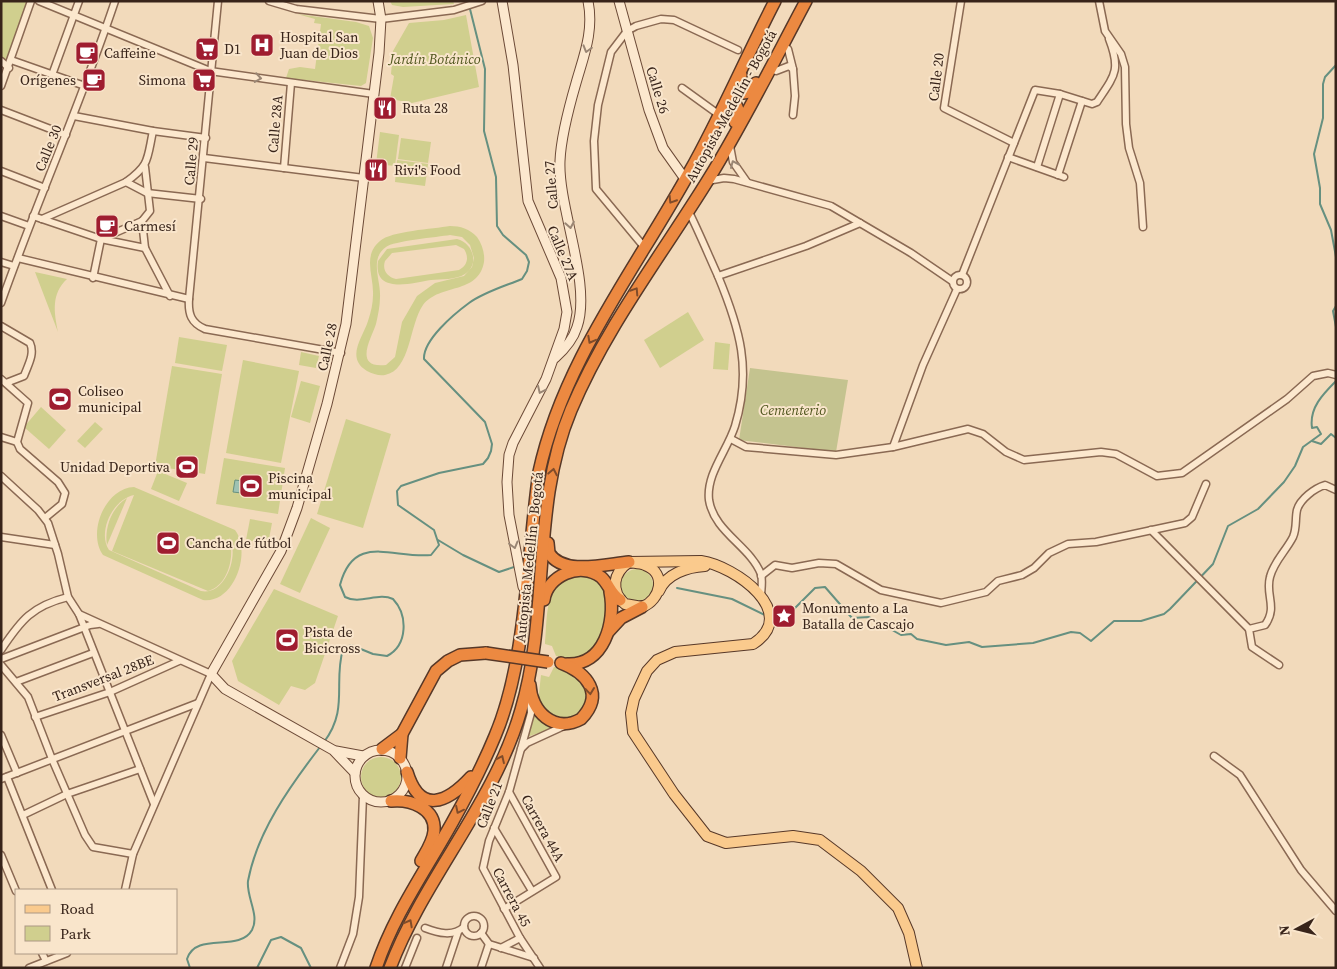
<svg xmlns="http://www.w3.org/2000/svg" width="1337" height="969" font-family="'Source Serif 4',serif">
	<rect width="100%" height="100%" fill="#f2dabb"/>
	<g fill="#d0cf8e" fill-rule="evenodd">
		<polygon points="1,1 30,1 8,66 1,60"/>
		<polygon points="390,1 453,1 454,4 403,7 392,5"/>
		<polygon points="297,14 356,22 369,26 373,38 366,83 361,86 286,78 289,69 300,67 315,69 321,24 314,23 315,19"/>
		<polygon points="466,15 479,87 412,103 390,99 394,76 391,74 393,51 409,23 444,20"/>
		<polygon points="380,132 399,135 395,166 376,164"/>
		<polygon points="401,138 431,142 428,163 398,159"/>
		<polygon points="397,160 428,164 425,186 395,182"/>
		<path d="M450,226C460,226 470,229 477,237C482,244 485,253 484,262C478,295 440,283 423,305C409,325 411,370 385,375C379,376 373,374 367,371C345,358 363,337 368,321C371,312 373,303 373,295C374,276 362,256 380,241C391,231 433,229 450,226ZM450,235L462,237L470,245L474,258L472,267L464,276L435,283L417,296L402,322L395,357L386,365C352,369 372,337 376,324C378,315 380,306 380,297C381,280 369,259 386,247C393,241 438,237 450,235Z"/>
		<path d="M457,239C473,243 480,264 465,274C456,280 441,279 431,280C412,283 373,295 378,261L387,249ZM456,245L464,249C469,257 468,265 459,270L396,279C387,277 382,270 385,261L392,253Z"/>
		<path d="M35,272L67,279C51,294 54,312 58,332Z"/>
		<polygon points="688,312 704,340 660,368 644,340"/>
		<polygon points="179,337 227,345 222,371 175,363"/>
		<polygon points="715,342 730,344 728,370 713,369"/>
		<polygon points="301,352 319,356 316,368 299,365"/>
		<polygon points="243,360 299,371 281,463 226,453"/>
		<polygon points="172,366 222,374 205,474 155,466"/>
		<polygon points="301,381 320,386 310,423 291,417"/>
		<polygon points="41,407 66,430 49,449 24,427"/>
		<polygon points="346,419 391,434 363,528 317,514"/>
		<polygon points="95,422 103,429 85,448 77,441"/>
		<polygon points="224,458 285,468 278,514 216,504"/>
		<polygon points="158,471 187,483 179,501 151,489"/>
		<path d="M134,487L235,530C252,552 234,604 203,600L103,555C87,533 105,488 134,487ZM134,495L112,551L208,591C229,585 235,555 229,537C240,555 225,596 201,591L109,550C97,532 113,499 134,495Z"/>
		<path d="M127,498L107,545C104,528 112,507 127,498Z"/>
		<polygon points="311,518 330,528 300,593 280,584"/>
		<polygon points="250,519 272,523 268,544 246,540"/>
		<circle cx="637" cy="585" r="16"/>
		<path d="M584,575L598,580C604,589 609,603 608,614C607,629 595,654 579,657C572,659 563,657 556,656L552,646L545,644C548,613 543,578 584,575Z"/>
		<polygon points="274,589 338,616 315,683 305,690 291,686 279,705 238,681 232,661"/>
		<polygon points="554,667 571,670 587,687 586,704 575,718 555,718 538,702 541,675 549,677"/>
		<polygon points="534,714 554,726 553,728 527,737"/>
		<circle cx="381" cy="777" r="20"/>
	</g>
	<polygon fill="#c4c38f" points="750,368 848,380 836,452 739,440"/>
	<polygon fill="#9fc2b3" stroke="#669080" points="235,480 259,483 258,495 233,492"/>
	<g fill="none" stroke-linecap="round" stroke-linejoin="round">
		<g stroke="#669080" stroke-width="2">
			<polyline points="1336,25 1336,29"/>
			<polyline points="1336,65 1325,77 1323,84 1323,118 1314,154 1320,188 1320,204 1331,230 1336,257"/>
			<polyline points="1336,306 1333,311 1336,327"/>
			<polyline points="1312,441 1321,444 1331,434 1336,438"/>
			<polyline points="438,540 463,555 499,572 517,566"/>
			<polyline points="677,588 732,599 765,615"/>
			<path d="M772,615L794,609L815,588L825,587L852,618L869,617L901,635L911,634L917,639L946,645L969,642L982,647L1033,643L1071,632L1080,633L1091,641L1114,621H1141L1164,614L1170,609L1213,564L1228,526L1258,509L1284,482L1295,466L1303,447L1321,434L1317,427L1312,428C1309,408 1323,394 1336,381"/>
			<path d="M324,742C349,709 333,683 343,649L351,645L373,654L387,656C408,645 408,615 393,599C378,592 360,605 345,597L340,585C354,532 393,559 431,555L439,545L434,530L398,505L397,491L401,486L439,473L483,464L488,458L491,451L492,444L485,422L424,359C423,340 454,314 469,303C484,292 505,286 522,279L527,271L529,262L526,255L503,235L497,226L496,177L484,131L485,69L468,1"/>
			<path d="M190,968L187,959C196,931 239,953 252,930C260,915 246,897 248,881C257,832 290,786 320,747"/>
			<polyline points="257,968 271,940 281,937 301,948 311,968"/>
		</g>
		<g stroke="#8a6953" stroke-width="9">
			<g id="street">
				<polyline points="39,1 210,71 374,94"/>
				<path d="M218,1L189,299C188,314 191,323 205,329L341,353"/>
				<polyline points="269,1 296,9 381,19 454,10 482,1"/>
				<polyline points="961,1 944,108 1014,143"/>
				<polyline points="1099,1 1105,31 1121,54 1125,67 1126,124 1129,148 1140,183 1143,227"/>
				<polyline points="788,49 793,69"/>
				<polyline points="11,60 85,86"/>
				<polyline points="1,61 9,68"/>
				<polyline points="776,71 789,66 793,69 795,96 793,115"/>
				<polyline points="52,75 79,1"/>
				<polyline points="1,86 31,1"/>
				<polyline points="682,88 718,114"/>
				<polyline points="1,110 66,135"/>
				<polyline points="74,116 153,131 206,138"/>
				<polyline points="730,146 733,162 747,182"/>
				<polyline points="1008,157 1064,177"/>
				<polyline points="204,158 364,178"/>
				<polyline points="1037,167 1060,94"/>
				<polyline points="284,168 291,83"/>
				<polyline points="1,171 45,188"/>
				<polyline points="1058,175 1082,101"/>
				<polyline points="707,181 724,178 734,179 831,206 911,253 952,281"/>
				<polyline points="126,182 147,193 201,199"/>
				<path d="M688,210C699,232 708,254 718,276C740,329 752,370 735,426C727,451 706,474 709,500C714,532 750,546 761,574C763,581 761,590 761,597"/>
				<polyline points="1,216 29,226"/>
				<polyline points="33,216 101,239 145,248 142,221"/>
				<path d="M42,219L126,182C150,165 147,159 153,131"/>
				<polyline points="145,248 170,296"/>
				<polyline points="645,248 596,189 594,141 598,105 611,52 627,31 636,26 661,19 674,20 738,50"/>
				<polyline points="18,258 189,299"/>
				<polyline points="1,262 14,266"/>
				<circle cx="960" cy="282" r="7"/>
				<path d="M962,275L1035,90L1060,94L1092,104L1097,102C1115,75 1121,70 1109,39"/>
				<polyline points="718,276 806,246 860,223"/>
				<polyline points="93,278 101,239 142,221 150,211 145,167"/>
				<path d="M1,303C37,201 81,103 115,1"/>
				<path d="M1,326L30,343C35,354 28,365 24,376L6,383"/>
				<polyline points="1,379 28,403 17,442 20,449 58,482 65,493 62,504 45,518"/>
				<polyline points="1,437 17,442"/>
				<polyline points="731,439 746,447 836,455 893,447 968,429 983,434 1006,452 1024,460 1101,452 1116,454 1157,476 1182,473 1287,399 1313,376 1328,373 1336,375"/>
				<polyline points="893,447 923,365 957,289"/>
				<polyline points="1,476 38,510 48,523 58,554 68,597 79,614 154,804"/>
				<polyline points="1151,530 1249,629"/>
				<polyline points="1,537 55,545"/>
				<polyline points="761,576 775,565 792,568 819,563 836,564 881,590 941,603 986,592 998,581 1022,575 1034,568 1049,553 1068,544 1096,542 1185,523 1192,517 1206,484"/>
				<polyline points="79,614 211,674 133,854 125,890"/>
				<path d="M1,650C21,620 32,606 68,597"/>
				<polyline points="1,659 90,625 98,624"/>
				<polyline points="1,665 28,697 52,759 85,835 93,847 133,854"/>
				<path d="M1279,665L1252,647L1249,629L1265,625C1278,607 1265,595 1270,577C1274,561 1286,551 1293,537C1297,528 1295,519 1297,510C1300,499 1315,488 1325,485L1336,490"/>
				<polyline points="16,682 93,653"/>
				<polyline points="530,701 531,713 509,792 489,841 483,868 520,938 540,968"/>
				<polyline points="35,717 110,692 179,661"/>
				<polyline points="1,735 17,773"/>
				<polyline points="521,749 527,743 564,726"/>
				<polyline points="1214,756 1240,775 1301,870 1336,911"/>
				<polyline points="7,777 52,890"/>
				<polyline points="1,779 198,703"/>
				<polyline points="23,815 67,794 140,769"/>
				<polyline points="494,828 532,891"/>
				<polyline points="1,855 16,891"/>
				<polyline points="504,909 556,877 509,792"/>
				<circle cx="474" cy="926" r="10"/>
				<path d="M425,928C438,933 453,937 464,927"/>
				<polyline points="481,933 489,944 534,958"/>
				<polyline points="501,948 520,938"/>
				<polyline points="42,953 46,961"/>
				<polyline points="29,968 67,953"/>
				<polyline points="340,968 353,934 359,897 363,796"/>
				<polyline points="405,968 417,938"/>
				<polyline points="446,968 458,932"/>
				<polyline points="481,968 489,944"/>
			</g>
		</g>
		<g stroke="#6c4a37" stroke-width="11">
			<g id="secondary">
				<polyline points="502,1 513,65 528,201 561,278 567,312 564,329 546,379 513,443 509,455 507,482 509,515 523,587"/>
				<polyline points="619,1 649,110 663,148 685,179"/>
				<path d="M555,358C565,349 573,340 577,327C592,284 558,208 560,161C561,136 569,107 576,83C584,55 594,31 588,1"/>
				<circle cx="381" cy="776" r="26"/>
				<polyline points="336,751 363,756"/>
				<polyline points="355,773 333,750 225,689 211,674 281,551 297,508 327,404 346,324 379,53 381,19 378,1"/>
			</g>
		</g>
		<g stroke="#573828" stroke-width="12">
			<g id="primary">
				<path d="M629,562L701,561C735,566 801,613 753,644L675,652L657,660L647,671L634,699L631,713L633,732L674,794L707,836L726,843L793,836L820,840L861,871L898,908L909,933L917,968"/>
				<path d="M629,562C634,563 640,563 645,565C667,573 661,600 642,607L625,604C610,591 613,573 629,562Z"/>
				<path d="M659,591C666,574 687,567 705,566"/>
			</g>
		</g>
		<g stroke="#573828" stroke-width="14">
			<g id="highway">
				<polyline points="741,75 738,83 743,93 750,92 756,83"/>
				<polyline points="723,117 730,105 736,105 739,112 735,122"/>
				<path d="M548,543L549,553C563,576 606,564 629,562"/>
				<path d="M544,600C547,576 580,561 601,577C609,584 610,594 620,600"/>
				<polyline points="609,631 621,618 642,607"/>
				<path d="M567,664C604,666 616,622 610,592"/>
				<path d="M530,685C531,711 554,734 581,719C605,694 587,673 561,663"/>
				<polyline points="382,749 402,734"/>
				<polyline points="400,758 402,734 436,671 448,661 460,655 486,653"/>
				<path d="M407,772C420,815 447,803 471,777"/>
				<path d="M391,801C410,799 436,808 434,831C433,842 426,852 421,861"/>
				<path d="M376,968C394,914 426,870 453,821C468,794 483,765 495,736C527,661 527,554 539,472C563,361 636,269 690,171C721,116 746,57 775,1"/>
				<path d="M390,968C424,878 494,804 521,710C550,613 531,505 571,410C606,327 661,256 708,180C744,122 774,61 806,1"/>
			</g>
		</g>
		<use href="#street" stroke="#fce8ce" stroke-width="6"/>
		<use href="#secondary" stroke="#fce8ce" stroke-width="9"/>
		<use href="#primary" stroke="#faca8d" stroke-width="10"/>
		<use href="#highway" stroke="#ec8941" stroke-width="11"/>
		<g stroke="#573828" stroke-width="14" stroke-linecap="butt">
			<polyline id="highway-bridge" points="486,653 548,662"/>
		</g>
		<use href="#highway-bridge" stroke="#ec8941" stroke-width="11"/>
	</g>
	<defs><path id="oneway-chevron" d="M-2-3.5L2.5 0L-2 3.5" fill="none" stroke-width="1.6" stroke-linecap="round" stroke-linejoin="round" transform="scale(1.25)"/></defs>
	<g stroke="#9a8674">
		<use href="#oneway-chevron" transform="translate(587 49) rotate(106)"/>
		<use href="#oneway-chevron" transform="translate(258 78) rotate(9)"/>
		<use href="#oneway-chevron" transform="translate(734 164) rotate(-114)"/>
		<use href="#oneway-chevron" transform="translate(570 225) rotate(80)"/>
		<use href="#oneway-chevron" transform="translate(541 390) rotate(115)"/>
		<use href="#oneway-chevron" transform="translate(514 545) rotate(75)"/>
	</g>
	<g stroke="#804c2a">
		<use href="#oneway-chevron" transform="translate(672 200) rotate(122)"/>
		<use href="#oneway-chevron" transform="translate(635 291) rotate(-57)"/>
		<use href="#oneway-chevron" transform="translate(591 340) rotate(118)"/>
		<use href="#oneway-chevron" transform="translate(553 472) rotate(-79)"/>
		<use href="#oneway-chevron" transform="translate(590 691) rotate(83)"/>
		<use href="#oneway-chevron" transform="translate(501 759) rotate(-65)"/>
		<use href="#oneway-chevron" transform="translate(459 810) rotate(116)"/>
		<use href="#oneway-chevron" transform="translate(409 923) rotate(-62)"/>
	</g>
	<defs>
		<g id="hospital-square" transform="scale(1.25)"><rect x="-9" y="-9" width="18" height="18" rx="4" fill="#9f1d30" stroke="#f9e5cb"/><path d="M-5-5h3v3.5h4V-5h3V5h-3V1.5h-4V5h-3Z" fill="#fff"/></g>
		<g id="supermarket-square" transform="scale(1.25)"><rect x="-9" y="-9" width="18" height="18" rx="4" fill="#9f1d30" stroke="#f9e5cb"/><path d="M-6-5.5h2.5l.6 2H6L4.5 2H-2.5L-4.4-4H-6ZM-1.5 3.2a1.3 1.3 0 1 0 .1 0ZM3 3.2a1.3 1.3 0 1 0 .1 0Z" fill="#fff"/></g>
		<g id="cafe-square" transform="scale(1.25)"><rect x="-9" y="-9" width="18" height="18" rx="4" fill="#9f1d30" stroke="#f9e5cb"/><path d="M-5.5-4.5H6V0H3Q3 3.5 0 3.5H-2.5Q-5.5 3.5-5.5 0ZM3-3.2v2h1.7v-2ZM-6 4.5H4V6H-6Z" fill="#fff"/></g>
		<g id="restaurant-square" transform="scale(1.25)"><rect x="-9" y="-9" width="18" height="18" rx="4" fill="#9f1d30" stroke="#f9e5cb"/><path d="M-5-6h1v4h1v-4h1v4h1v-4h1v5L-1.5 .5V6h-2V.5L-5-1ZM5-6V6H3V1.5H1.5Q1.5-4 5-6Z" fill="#fff"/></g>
		<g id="stadium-square" transform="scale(1.25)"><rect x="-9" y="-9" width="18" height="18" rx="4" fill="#9f1d30" stroke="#f9e5cb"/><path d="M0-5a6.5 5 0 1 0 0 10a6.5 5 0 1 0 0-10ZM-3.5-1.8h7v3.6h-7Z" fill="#fff"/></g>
		<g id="sight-square" transform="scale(1.25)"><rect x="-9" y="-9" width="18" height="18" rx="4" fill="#9f1d30" stroke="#f9e5cb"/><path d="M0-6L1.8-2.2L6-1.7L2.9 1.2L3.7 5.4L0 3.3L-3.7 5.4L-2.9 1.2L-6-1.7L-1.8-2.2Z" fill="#fff"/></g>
	</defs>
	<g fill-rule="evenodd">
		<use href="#hospital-square" x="262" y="45"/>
		<use href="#supermarket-square" x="207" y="49"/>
		<use href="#cafe-square" x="87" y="53"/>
		<use href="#cafe-square" x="94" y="80"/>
		<use href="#supermarket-square" x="204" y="80"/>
		<use href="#restaurant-square" x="385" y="108"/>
		<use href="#restaurant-square" x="376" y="170"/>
		<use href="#cafe-square" x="107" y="226"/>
		<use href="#stadium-square" x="60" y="399"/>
		<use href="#stadium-square" x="187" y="467"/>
		<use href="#stadium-square" x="251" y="486"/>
		<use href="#stadium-square" x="168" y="543"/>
		<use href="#sight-square" x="784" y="616"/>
		<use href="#stadium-square" x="287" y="640"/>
	</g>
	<g text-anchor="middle" stroke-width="4" stroke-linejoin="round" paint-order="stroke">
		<g font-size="14" fill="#38241a" stroke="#f9e5cb" text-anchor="start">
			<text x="280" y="42">Hospital San<tspan x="280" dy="16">Juan de Dios</tspan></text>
			<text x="224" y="54">D1</text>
			<text x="104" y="58">Caffeine</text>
			<text x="76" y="85" text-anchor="end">Orígenes</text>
			<text x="186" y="85" text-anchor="end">Simona</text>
			<text x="402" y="113">Ruta 28</text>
			<text x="394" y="175">Rivi's Food</text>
			<text x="124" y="231">Carmesí</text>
			<text x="78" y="396">Coliseo<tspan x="78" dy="16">municipal</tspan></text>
			<text x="170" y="472" text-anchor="end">Unidad Deportiva</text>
			<text x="268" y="483">Piscina<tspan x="268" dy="16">municipal</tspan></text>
			<text x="186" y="548">Cancha de fútbol</text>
			<text x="802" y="613">Monumento a La<tspan x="802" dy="16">Batalla de Cascajo</tspan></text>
			<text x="304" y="637">Pista de<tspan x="304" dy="16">Bicicross</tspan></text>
		</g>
		<g font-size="14" font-style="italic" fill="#50561e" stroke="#f9e5cb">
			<text x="435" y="64">Jardín Botánico</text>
			<text x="793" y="415">Cementerio</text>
		</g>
		<g font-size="14" fill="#38241a" stroke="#f9e5cb">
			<text transform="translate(936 77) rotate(-83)" y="5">Calle 20</text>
			<text transform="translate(658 90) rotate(73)" y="5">Calle 26</text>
			<text transform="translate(731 106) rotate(-61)" y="5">Autopista Medellín - Bogotá</text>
			<text transform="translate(275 124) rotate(-85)" y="5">Calle 28A</text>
			<text transform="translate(48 148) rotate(-68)" y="5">Calle 30</text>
			<text transform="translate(191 161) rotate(-85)" y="5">Calle 29</text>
			<text transform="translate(551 185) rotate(-95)" y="5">Calle 27</text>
			<text transform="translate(563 253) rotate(67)" y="5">Calle 27A</text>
			<text transform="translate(327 347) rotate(-78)" y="5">Calle 28</text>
			<text transform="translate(529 557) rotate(-84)" y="5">Autopista Medellín - Bogotá</text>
			<text transform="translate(103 678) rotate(-21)" y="5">Transversal 28BE</text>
			<text transform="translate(489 805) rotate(-69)" y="5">Calle 21</text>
			<text transform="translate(543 828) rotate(61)" y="5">Carrera 44A</text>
			<text transform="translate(512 897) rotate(62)" y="5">Carrera 45</text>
		</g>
	</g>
	<rect width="1337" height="969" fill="none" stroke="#38241a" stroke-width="5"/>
	<rect x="15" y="889" width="162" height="65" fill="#f9e5cb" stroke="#ac9884"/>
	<rect x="25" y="905" width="25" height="8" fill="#faca8d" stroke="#ac9884"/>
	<text x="60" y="914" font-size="15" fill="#38241a">Road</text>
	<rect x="25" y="926" width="25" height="15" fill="#d0cf8e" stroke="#ac9884"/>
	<text x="60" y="939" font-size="15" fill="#38241a">Park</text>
	<g transform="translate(1297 929) rotate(263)" stroke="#f9e5cb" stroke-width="4" paint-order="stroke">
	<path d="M0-4L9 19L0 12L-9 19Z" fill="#38241a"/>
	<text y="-8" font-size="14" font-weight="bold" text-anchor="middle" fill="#38241a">N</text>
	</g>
</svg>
